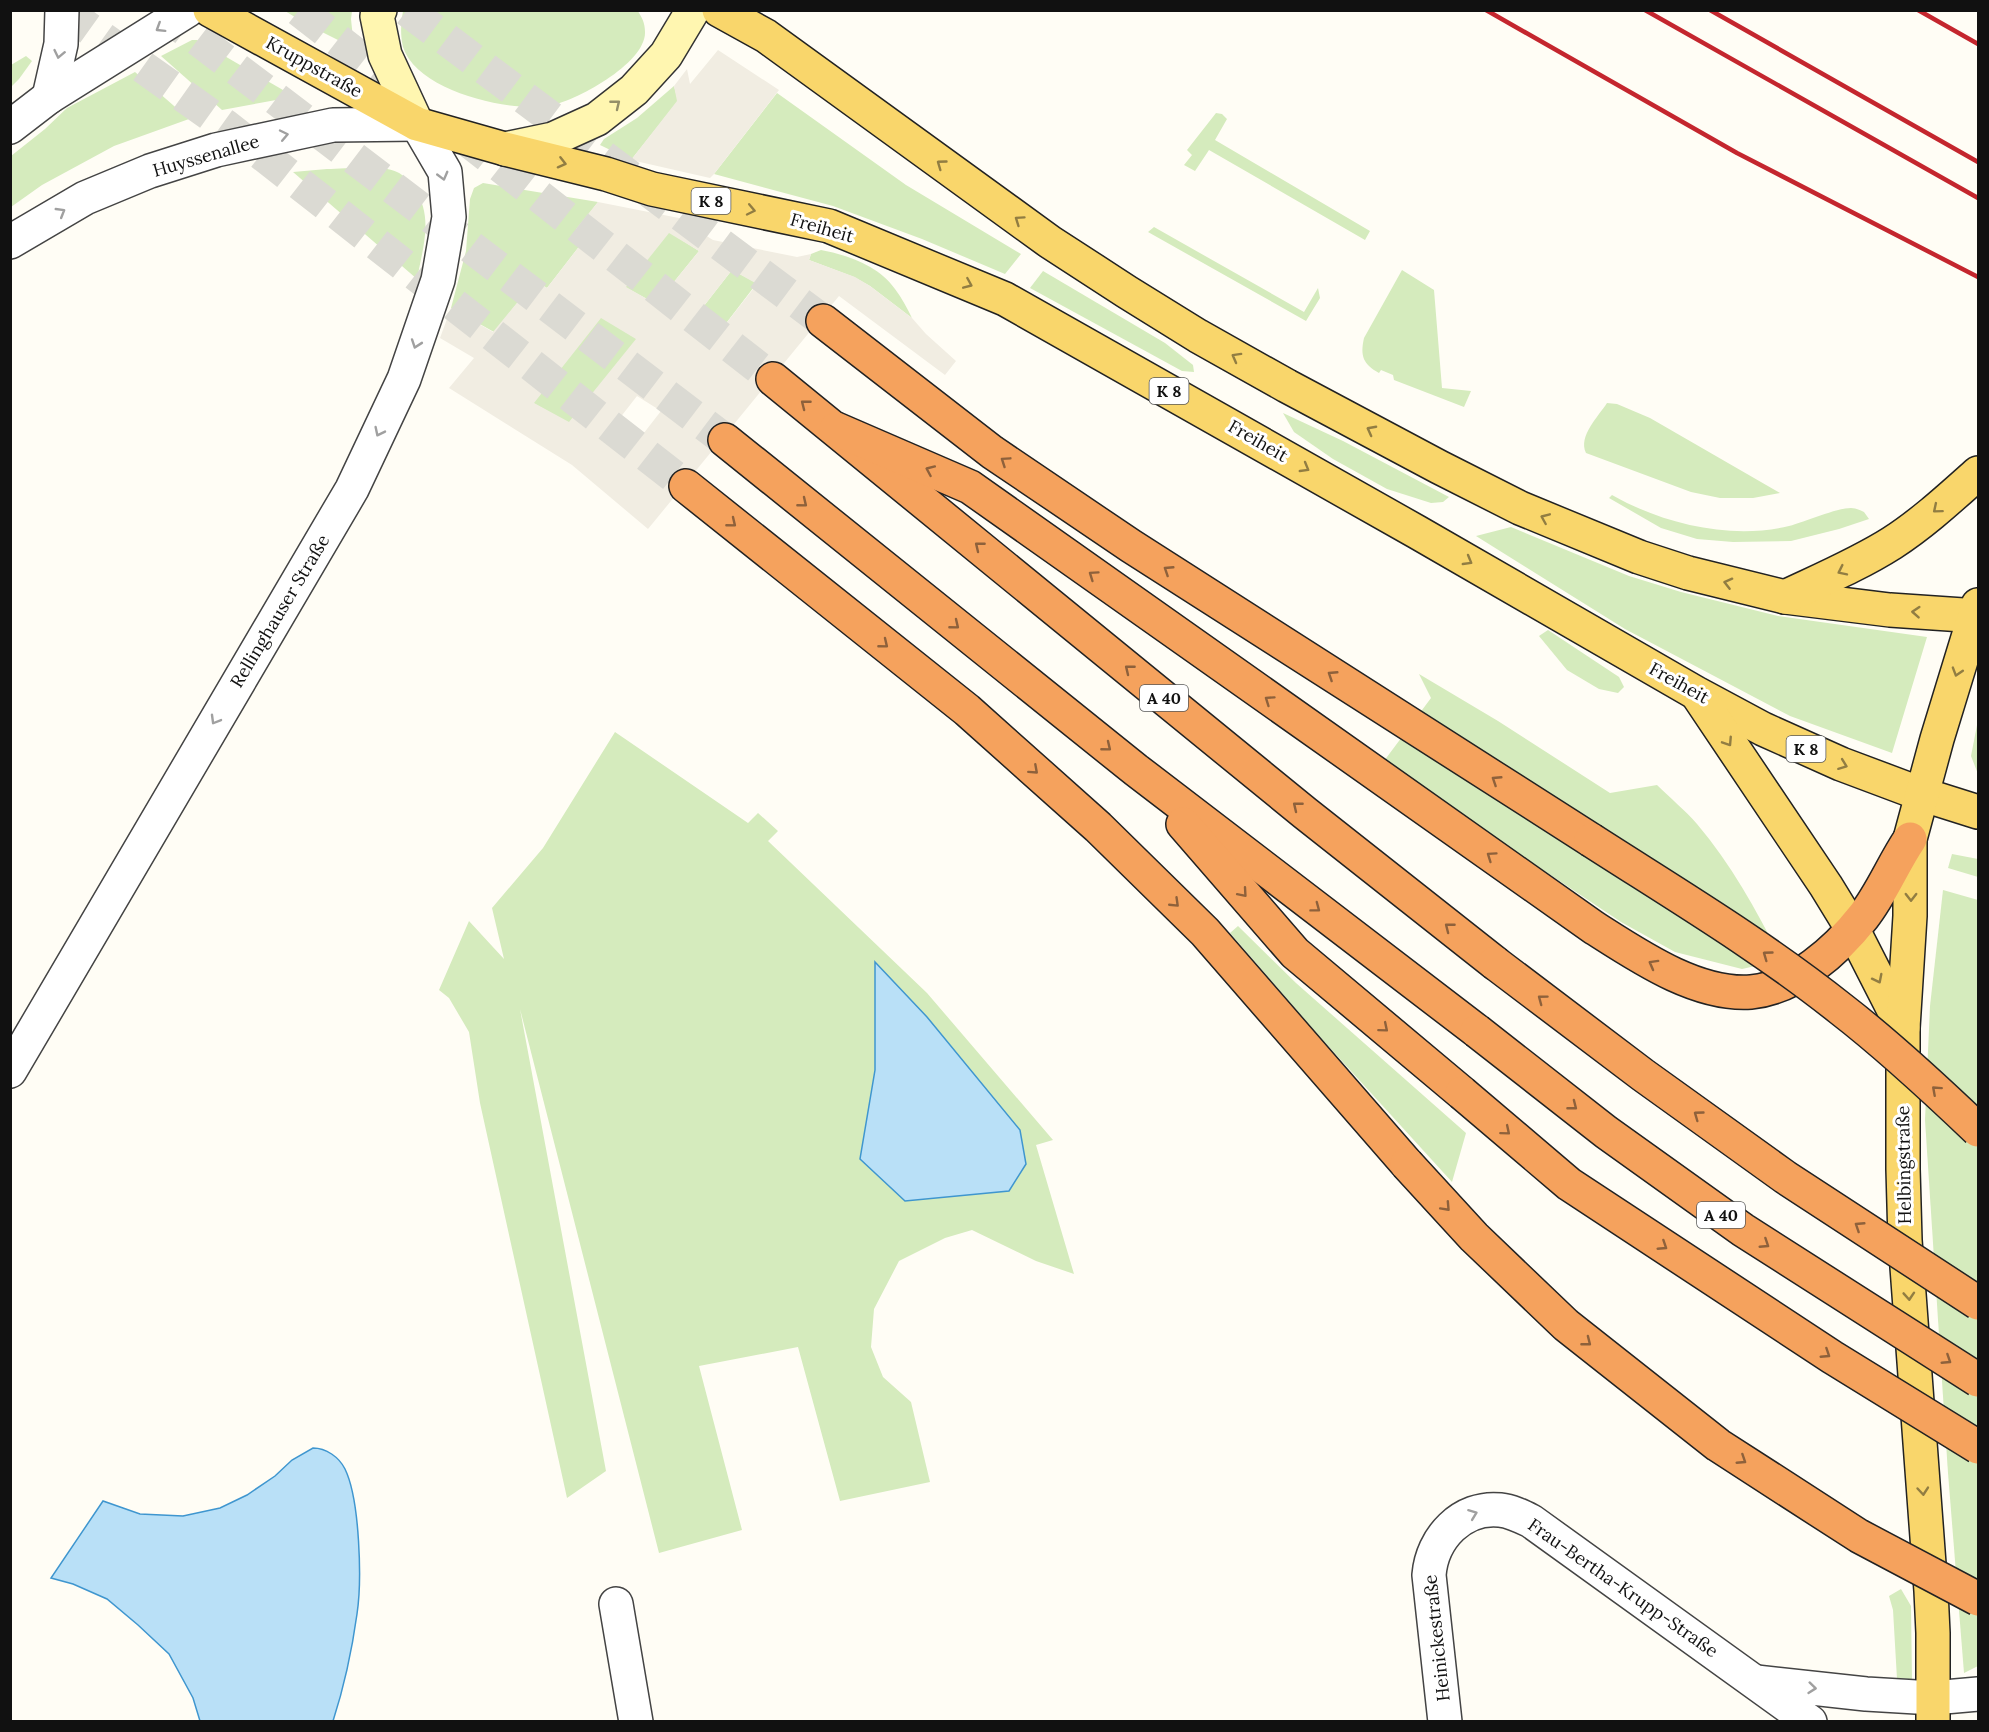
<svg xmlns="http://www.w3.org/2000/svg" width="1989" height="1732" font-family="Lora,serif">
	<rect width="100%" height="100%" fill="#fffdf5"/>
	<g fill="#d5ebbd">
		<path d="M637,10C642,17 645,23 645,32C646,63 575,102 548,106C508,112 417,91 403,47C400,34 401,23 403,11Z"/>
		<polygon points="285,11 352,11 351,19 354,48 308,25"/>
		<polygon points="192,40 197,40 283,90 288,94 287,98 222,110 161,56"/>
		<polygon points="26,56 32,61 19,79 11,87 11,65"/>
		<polygon points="135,72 189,119 114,146 42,185 11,207 11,156 45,129 67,108"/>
		<polygon points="674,86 678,101 631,160 600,145 604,139 637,118"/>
		<polygon points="777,93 906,185 1021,254 1005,274 922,239 833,206 714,174"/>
		<polygon points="1216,113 1222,114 1227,119 1215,140 1370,231 1365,240 1209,150 1195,171 1184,165 1192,155 1187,150"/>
		<path d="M327,169C345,169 380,164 397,172C404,175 410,182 414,188C434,216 423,247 417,279L293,172Z"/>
		<polygon points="483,183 598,202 577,229 588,235 547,288 535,281 494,332 451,308 466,251 470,199 474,188"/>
		<polygon points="1154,227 1304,312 1318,288 1320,298 1306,321 1148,232"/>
		<polygon points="669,232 699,251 656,304 625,287"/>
		<path d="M821,250C848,255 879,266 895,289C902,298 907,308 912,318L870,286L854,277L809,260L811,254Z"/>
		<polygon points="732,270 757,283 714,339 689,325"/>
		<path d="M1402,270L1434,290L1442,388L1471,391L1464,407L1394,380L1393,375L1381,370L1379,373C1363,364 1360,356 1364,338Z"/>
		<polygon points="1043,271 1165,343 1193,365 1194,372 1182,371 1030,288"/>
		<polygon points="601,317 637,339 569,423 533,403"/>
		<path d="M1607,403L1617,404L1650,418L1780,493L1753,498H1720L1691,492L1586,453C1578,436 1598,417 1607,403Z"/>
		<polygon points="1283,413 1343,441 1449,497 1443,502 1431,503 1387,489 1333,459 1294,432"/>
		<path d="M1612,495C1663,524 1731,540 1789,526C1805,522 1836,508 1851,508C1855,508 1860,510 1864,512L1869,519L1839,529L1791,541L1733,542L1697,539L1661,528L1609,498Z"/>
		<polygon points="1511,527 1629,576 1681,592 1778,616 1927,637 1892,753 1790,716 1625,629 1476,536"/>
		<polygon points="1548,630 1619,677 1624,687 1618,693 1599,689 1567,670 1539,636"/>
		<path d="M1419,674L1498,721L1610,793L1657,785C1670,798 1685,810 1697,824C1732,865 1757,912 1782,960L1742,969L1675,952L1621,922L1483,830L1384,761L1431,698Z"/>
		<polygon points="1978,720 1978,774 1971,756"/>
		<polygon points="615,732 748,823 758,813 778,831 768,841 927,993 1053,1140 1036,1145 1074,1274 1036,1261 972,1230 945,1238 899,1261 874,1309 871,1347 883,1377 911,1402 930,1482 840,1501 798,1347 699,1366 742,1530 659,1553 520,1009 606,1471 567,1498 480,1103 469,1032 449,998 439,990 469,921 504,959 492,908 543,848"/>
		<polygon points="1952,854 1978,859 1978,877 1948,868"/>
		<polygon points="1943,890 1978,900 1978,1666 1964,1673 1948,1473 1925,1120 1930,1006"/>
		<polygon points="1238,926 1296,983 1466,1133 1452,1182 1320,1037 1230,933"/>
		<polygon points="1901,1589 1911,1606 1912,1681 1897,1679 1893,1610 1889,1596"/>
	</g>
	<g fill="#f1ede2" fill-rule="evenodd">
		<polygon points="718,50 779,90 714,174 710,178 631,160 677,101 674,86 687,69 690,84"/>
		<path d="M598,202L694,221L705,235L713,240L797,257L811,254L809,260L855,277L870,286L912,318L926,334L956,361L945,375L839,296L648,529L572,465L449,388L474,358L440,338L451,308L493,332L535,281L547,288L588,235L576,229ZM669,233L699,251L656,304L626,287ZM732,270L757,284L714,339L689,325ZM601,318L636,339L569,422L534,403ZM637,396L661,411L626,456L602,441Z"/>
	</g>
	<g fill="#b9e0f7" stroke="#3f96cf" stroke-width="1.5">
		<polygon points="875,962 927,1017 1020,1130 1026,1164 1009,1191 905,1201 860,1159 875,1070"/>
		<path d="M313,1448C326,1448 339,1457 345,1469C360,1500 362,1581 357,1614C352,1650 344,1687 333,1721H200L193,1698L169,1654L138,1625L107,1599L73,1584L51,1578L103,1501L140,1514L183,1516L220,1508L247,1495L275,1476L292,1460Z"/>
	</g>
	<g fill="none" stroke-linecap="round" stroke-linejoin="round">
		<g stroke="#dbdad3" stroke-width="33" stroke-dasharray="33 16" stroke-linecap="butt">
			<polyline points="63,10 226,126 686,486"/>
			<polyline points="159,10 725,440"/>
			<polyline points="299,10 407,94"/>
			<polyline points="407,10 823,321"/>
			<polyline points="462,136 773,379"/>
		</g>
		<g stroke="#444" stroke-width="36">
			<g id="minor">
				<polyline points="10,1071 352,489 404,379 438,280 449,217 445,172 417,124"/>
				<polyline points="616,1604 636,1722"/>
				<polyline points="1756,1682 1866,1694 1933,1698 1978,1694"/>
				<path d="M1445,1722L1429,1575C1432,1538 1462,1506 1500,1510C1511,1511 1521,1516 1531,1521L1810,1722"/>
			</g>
		</g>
		<g stroke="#444" stroke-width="36">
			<g id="tertiary">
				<polyline points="49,97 61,44 62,10"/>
				<polyline points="10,127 49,97 188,10"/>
				<polyline points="10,242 85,198 150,171 216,150 333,125 417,124"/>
			</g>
		</g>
		<g stroke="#333" stroke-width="36">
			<g id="secondary">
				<polyline points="380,10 377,16 385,55 417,124"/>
				<polyline points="505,149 553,139 597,119 634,90 666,55 693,10"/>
			</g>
		</g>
		<g stroke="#222" stroke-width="36">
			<g id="primary">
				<polyline points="210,10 417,124 505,149 606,174 652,189 829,226 1005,299 1417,532 1696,693 1763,729 1841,764 1921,794 1978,812"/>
				<polyline points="719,10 766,36 1050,242 1127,292 1198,336 1287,386 1439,467 1520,508 1639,557 1688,573 1785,597 1890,610 1978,616"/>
				<path d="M1785,597C1821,580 1859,564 1892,543C1923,523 1951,497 1978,473"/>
				<polyline points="1699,697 1826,886 1853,930 1903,1028"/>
				<polyline points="1933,1722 1933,1633 1931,1591 1905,1240 1903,1169 1903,1028 1910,916 1910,839 1937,739 1978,605"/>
			</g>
		</g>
		<g stroke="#222" stroke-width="36">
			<g id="motorway">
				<polyline points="823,321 992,452 1131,546 1591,840"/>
				<polyline points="773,379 1305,813 1495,963"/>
				<path d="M836,429L970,487L1593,927C1637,955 1696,996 1751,992C1795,988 1837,950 1863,917C1882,893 1893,864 1910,839"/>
				<polyline points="725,440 1136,770 1477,1031"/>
				<polyline points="686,486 967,710 1098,827 1205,932 1407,1164"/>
				<polyline points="1183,824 1295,953 1462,1093"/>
			</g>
		</g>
		<use href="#minor" stroke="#fff" stroke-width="33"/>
		<use href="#tertiary" stroke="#fff" stroke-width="33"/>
		<use href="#secondary" stroke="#fff6b0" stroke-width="33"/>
		<use href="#primary" stroke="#f9d66b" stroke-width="33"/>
		<use href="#motorway" stroke="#f5a25d" stroke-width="33"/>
		<g stroke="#c4262e" stroke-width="4.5">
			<polyline points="1486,10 1737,153 1978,277"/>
			<polyline points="1645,10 1978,198"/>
			<polyline points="1710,10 1978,162"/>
			<polyline points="1918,10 1978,44"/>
		</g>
		<g stroke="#222" stroke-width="36" stroke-linecap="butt">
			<g id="motorway-bridge">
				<path d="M1591,840C1675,894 1762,946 1841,1009C1889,1046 1934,1088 1978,1130"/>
				<polyline points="1495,963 1643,1075 1785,1177 1978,1303"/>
				<polyline points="1477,1031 1606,1132 1743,1230 1978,1380"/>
				<polyline points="1462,1093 1569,1184 1832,1357 1978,1447"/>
				<polyline points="1407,1164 1474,1237 1566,1325 1718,1445 1859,1536 1978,1599"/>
			</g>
		</g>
		<use href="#motorway-bridge" stroke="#f5a25d" stroke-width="33"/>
	</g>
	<defs><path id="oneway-chevron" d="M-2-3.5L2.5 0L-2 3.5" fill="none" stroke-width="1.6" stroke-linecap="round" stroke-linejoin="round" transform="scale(1.5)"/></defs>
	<g stroke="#a0a0a0">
		<use href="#oneway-chevron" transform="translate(160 28) rotate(148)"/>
		<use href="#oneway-chevron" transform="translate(59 54) rotate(102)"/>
		<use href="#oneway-chevron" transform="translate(284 135) rotate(-12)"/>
		<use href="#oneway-chevron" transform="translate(443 176) rotate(75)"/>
		<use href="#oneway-chevron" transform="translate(61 212) rotate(-31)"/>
		<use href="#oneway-chevron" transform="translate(416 344) rotate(109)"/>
		<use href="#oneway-chevron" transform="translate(379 432) rotate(116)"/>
		<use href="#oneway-chevron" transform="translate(215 720) rotate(120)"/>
		<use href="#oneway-chevron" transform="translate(1473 1514) rotate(-21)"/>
		<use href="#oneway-chevron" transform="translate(1812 1688) rotate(6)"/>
	</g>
	<use stroke="#948f68" href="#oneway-chevron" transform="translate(616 104) rotate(-39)"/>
	<g stroke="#917d42">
		<use href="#oneway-chevron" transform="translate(562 163) rotate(14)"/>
		<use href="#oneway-chevron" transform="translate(941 164) rotate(-144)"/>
		<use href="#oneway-chevron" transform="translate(751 210) rotate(12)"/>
		<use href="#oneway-chevron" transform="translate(1019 220) rotate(-145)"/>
		<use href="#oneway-chevron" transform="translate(968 284) rotate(23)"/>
		<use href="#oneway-chevron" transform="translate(1236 357) rotate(-151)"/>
		<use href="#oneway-chevron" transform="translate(1371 430) rotate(-152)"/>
		<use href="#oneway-chevron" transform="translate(1305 468) rotate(30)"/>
		<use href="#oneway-chevron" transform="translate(1937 509) rotate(140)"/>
		<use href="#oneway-chevron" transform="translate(1545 518) rotate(-157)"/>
		<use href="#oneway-chevron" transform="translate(1468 561) rotate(30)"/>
		<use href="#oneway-chevron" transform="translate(1842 571) rotate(154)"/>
		<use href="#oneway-chevron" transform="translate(1728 583) rotate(-166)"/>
		<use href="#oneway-chevron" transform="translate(1916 612) rotate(-176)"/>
		<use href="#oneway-chevron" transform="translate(1957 672) rotate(107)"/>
		<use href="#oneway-chevron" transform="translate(1728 742) rotate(57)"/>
		<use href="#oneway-chevron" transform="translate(1843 765) rotate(21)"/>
		<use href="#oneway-chevron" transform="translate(1911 897) rotate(90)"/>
		<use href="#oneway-chevron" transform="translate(1878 979) rotate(63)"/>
		<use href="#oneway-chevron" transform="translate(1909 1296) rotate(86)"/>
		<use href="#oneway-chevron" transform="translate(1923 1491) rotate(85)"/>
	</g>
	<g stroke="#8e613b">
		<use href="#oneway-chevron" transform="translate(805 404) rotate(-142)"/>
		<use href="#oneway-chevron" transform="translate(1005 461) rotate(-146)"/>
		<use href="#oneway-chevron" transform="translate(930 470) rotate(-156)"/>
		<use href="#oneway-chevron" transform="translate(803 503) rotate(39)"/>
		<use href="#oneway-chevron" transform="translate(732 523) rotate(39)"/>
		<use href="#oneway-chevron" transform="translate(979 546) rotate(-141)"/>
		<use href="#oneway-chevron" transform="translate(1168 570) rotate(-147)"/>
		<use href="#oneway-chevron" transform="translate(1093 575) rotate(-145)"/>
		<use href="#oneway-chevron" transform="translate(955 625) rotate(39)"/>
		<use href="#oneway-chevron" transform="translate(884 644) rotate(39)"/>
		<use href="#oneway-chevron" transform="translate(1129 669) rotate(-141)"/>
		<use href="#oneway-chevron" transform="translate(1332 675) rotate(-147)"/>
		<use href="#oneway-chevron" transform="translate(1269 700) rotate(-145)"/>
		<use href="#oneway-chevron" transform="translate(1107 747) rotate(39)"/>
		<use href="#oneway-chevron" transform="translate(1034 770) rotate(42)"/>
		<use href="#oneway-chevron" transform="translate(1496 780) rotate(-147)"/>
		<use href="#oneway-chevron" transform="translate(1297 806) rotate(-141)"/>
		<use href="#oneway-chevron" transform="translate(1491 856) rotate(-145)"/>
		<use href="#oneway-chevron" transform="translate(1243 893) rotate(49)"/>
		<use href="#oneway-chevron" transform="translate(1175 903) rotate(44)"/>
		<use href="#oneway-chevron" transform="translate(1316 908) rotate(37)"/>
		<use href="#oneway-chevron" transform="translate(1449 927) rotate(-142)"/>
		<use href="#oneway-chevron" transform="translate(1767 955) rotate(-144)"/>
		<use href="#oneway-chevron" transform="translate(1653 964) rotate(-151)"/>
		<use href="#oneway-chevron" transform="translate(1542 999) rotate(-143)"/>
		<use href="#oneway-chevron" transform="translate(1384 1028) rotate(40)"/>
		<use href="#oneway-chevron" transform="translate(1936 1090) rotate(-138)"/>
		<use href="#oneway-chevron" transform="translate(1573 1106) rotate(38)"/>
		<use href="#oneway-chevron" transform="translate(1698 1115) rotate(-144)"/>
		<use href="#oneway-chevron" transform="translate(1506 1131) rotate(40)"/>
		<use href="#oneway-chevron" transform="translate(1446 1207) rotate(47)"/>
		<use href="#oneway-chevron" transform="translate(1859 1226) rotate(-147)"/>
		<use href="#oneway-chevron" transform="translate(1765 1244) rotate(33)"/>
		<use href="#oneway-chevron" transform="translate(1663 1246) rotate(33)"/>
		<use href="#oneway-chevron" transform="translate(1587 1342) rotate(38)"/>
		<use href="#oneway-chevron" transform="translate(1826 1354) rotate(33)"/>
		<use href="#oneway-chevron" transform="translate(1947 1360) rotate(33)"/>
		<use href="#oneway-chevron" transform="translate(1742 1460) rotate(33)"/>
	</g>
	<g text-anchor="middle" stroke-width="6" stroke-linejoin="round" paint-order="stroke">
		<g fill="#fff" stroke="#585858" stroke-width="1.5">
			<rect x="691.5" y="188" width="39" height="26" rx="4.5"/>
			<rect x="1149.5" y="378" width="39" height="26" rx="4.5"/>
			<rect x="1140" y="685" width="48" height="26" rx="4.5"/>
			<rect x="1786.5" y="736" width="39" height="26" rx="4.5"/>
			<rect x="1697" y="1202" width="48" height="26" rx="4.5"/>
		</g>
		<g font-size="16" font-weight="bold" fill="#111">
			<text x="711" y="207">K 8</text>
			<text x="1169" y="397">K 8</text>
			<text x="1164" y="704">A 40</text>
			<text x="1806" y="755">K 8</text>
			<text x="1721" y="1221">A 40</text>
		</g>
		<g font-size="18" fill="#111" stroke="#fff">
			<text transform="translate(314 67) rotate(29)" y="6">Kruppstraße</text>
			<text transform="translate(206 156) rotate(-16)" y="6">Huyssenallee</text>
			<text transform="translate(822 228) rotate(16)" y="6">Freiheit</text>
			<text transform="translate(1258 441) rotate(30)" y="6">Freiheit</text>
			<text transform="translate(280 611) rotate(-59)" y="6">Rellinghauser Straße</text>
			<text transform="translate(1679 683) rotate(29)" y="6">Freiheit</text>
			<text transform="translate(1904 1165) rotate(-91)" y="6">Helbingstraße</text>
			<text transform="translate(1623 1588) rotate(35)" y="6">Frau-Bertha-Krupp-Straße</text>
			<text transform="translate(1437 1638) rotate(-96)" y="6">Heinickestraße</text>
		</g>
	</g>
	<rect width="1989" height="1732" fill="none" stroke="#111111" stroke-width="24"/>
</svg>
